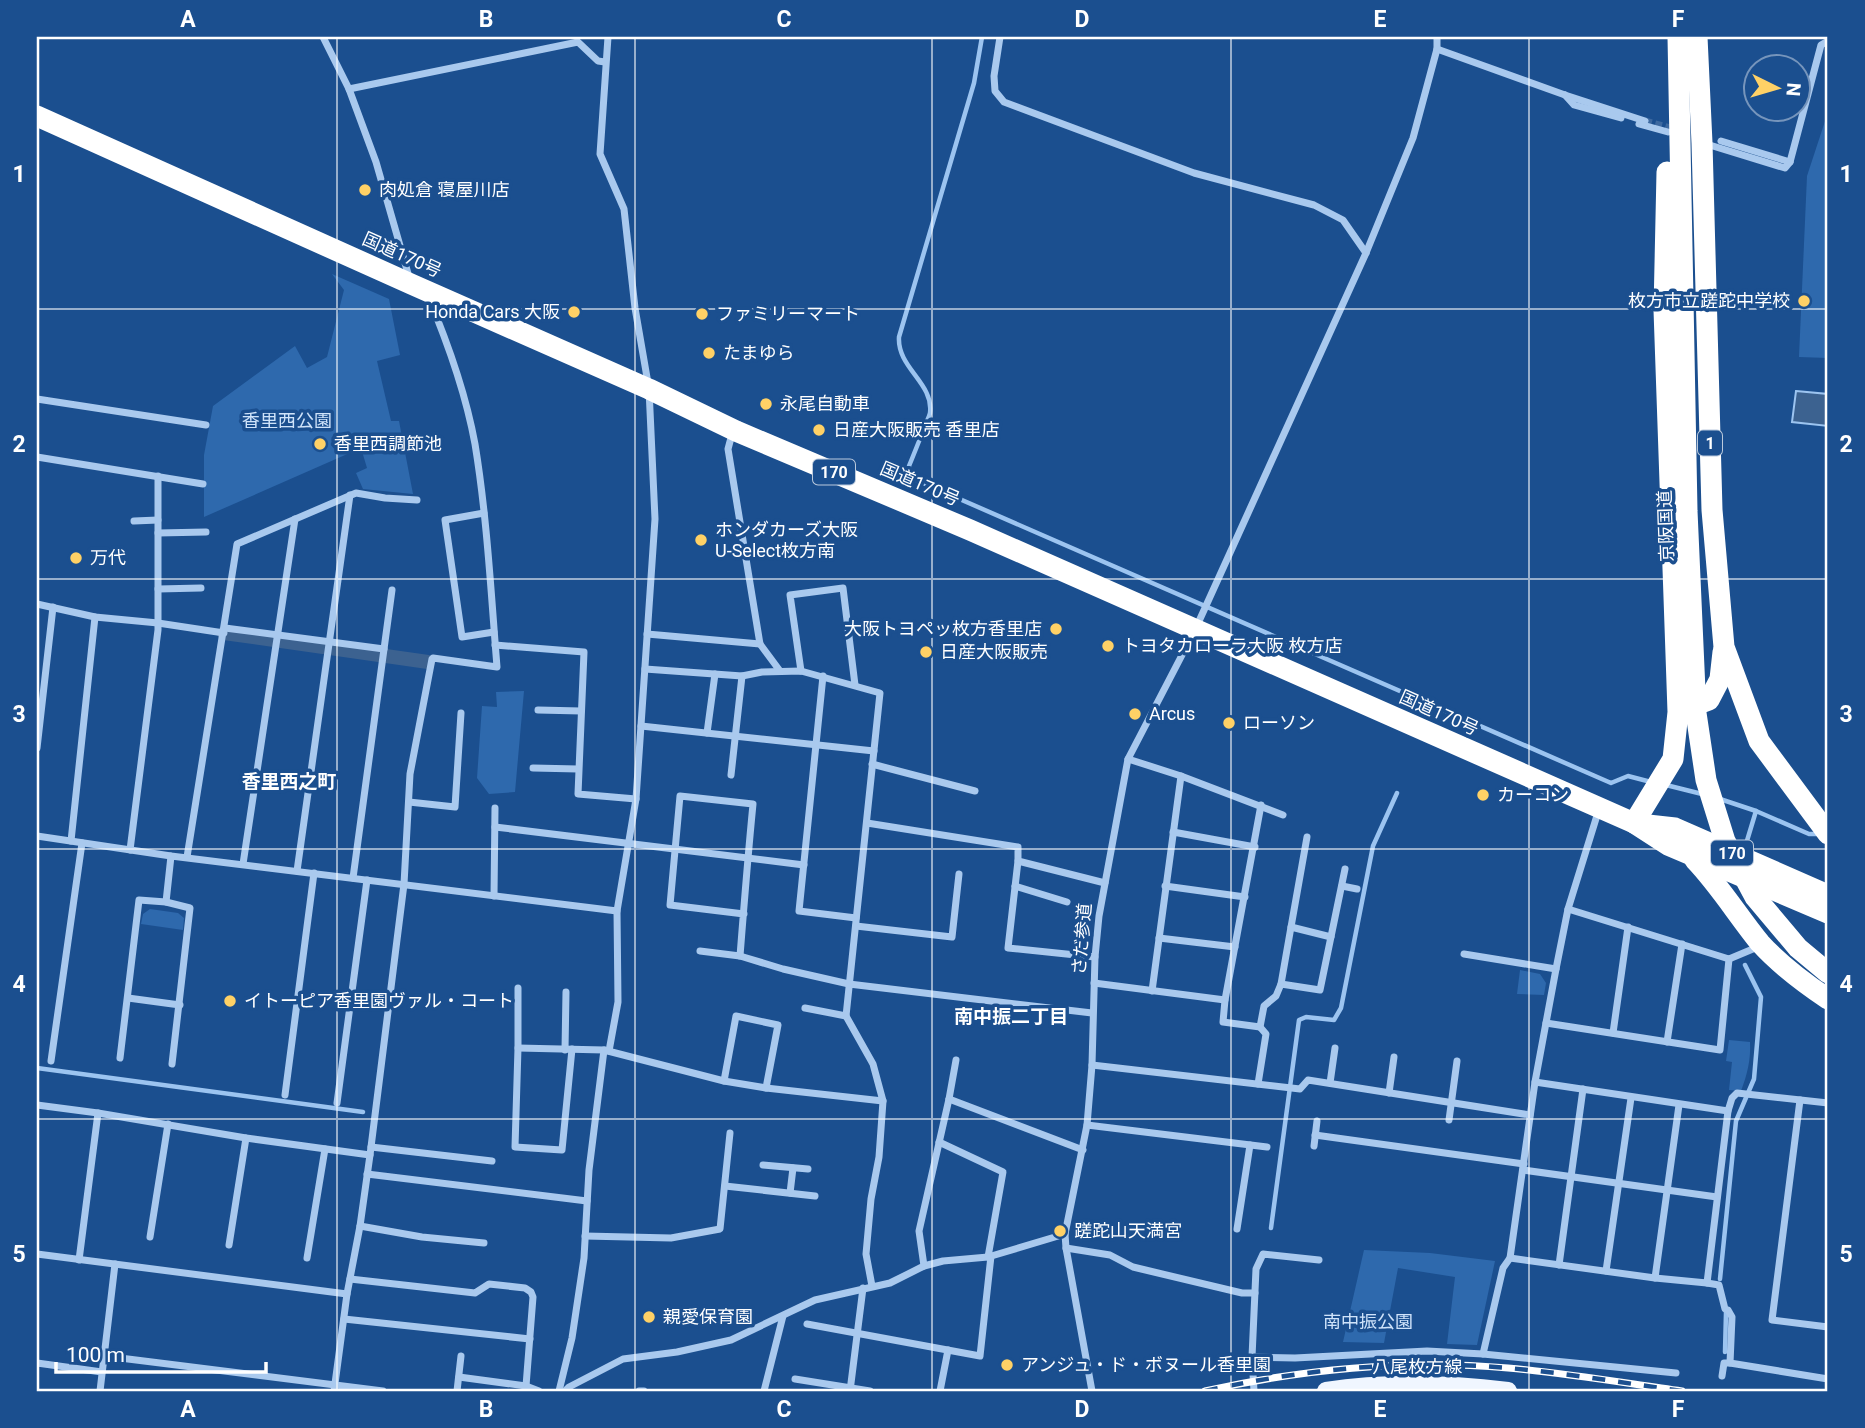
<svg xmlns="http://www.w3.org/2000/svg" width="1865" height="1428" font-family="Roboto,'Noto Sans JP',sans-serif">
	<rect width="100%" height="100%" fill="#1b4f8f"/>
	<g fill="#2e69ad">
		<polygon points="1828,112 1828,358 1799,357 1807,176"/>
		<polygon points="332,274 389,299 400,355 377,361 391,421 399,421 413,494 363,489 356,473 367,468 361,448 204,517 204,455 213,406 295,346 307,368 327,357 344,290"/>
		<polygon points="524,691 515,792 489,794 477,778 482,706 497,707 496,692"/>
		<polygon points="150,909 178,913 184,918 183,930 141,924 143,914"/>
		<polygon points="1520,970 1540,974 1546,983 1544,995 1517,994"/>
		<path d="M1729,1040L1750,1042C1751,1060 1747,1075 1741,1091L1729,1090L1732,1062L1726,1061Z"/>
		<polygon points="1364,1250 1430,1253 1495,1261 1477,1345 1447,1344 1455,1277 1398,1268 1384,1343 1343,1342"/>
	</g>
	<polygon fill="#3c6290" stroke="#9cc4f0" stroke-width="2" points="1796,391 1828,394 1828,426 1792,422"/>
	<g fill="none" stroke-linecap="round" stroke-linejoin="round">
		<g stroke="#9cc4f0" stroke-width="4.5">
			<path d="M982,37L974,83L899,337C897,368 934,383 930,413C929,418 925,424 924,429C919,441 914,454 909,466L910,474L916,480L1611,783L1628,776L1651,782"/>
			<polyline points="1666,785 1702,794"/>
			<polyline points="1717,798 1756,811 1809,834 1821,834"/>
			<polyline points="1746,844 1756,811"/>
			<polyline points="37,1068 363,1112"/>
			<polyline points="1271,1228 1299,1020 1306,1017 1334,1020 1341,1008 1373,846 1397,793"/>
			<polyline points="1720,1279 1736,1121 1754,1079 1761,997 1745,965"/>
			<polyline points="1725,1352 1726,1312"/>
		</g>
		<polyline stroke="#3c6290" stroke-width="14" points="224,633 428,662"/>
		<polyline stroke="#3d69a0" stroke-width="7" stroke-dasharray="7 3.5" stroke-linecap="butt" points="1645,121 1678,130"/>
		<g stroke="#a9c9ee" stroke-width="7">
			<polyline points="323,37 349,89 376,162 409,277"/>
			<polyline points="608,37 600,154 624,209 635,308 649,389 655,519 636,799 617,911 618,1002 609,1051"/>
			<polyline points="1000,37 994,76 995,91 1004,102 1194,173 1314,205 1343,220 1366,253"/>
			<polyline points="1437,49 1565,95 1645,121"/>
			<polyline points="349,89 578,42 598,61 605,62"/>
			<polyline points="1565,95 1574,105 1621,118"/>
			<polyline points="1639,124 1668,132"/>
			<polyline points="1721,141 1790,162 1821,45 1828,41"/>
			<polyline points="1703,143 1785,168 1790,162"/>
			<polyline points="37,399 206,425"/>
			<polyline points="732,434 728,449 760,644 780,671"/>
			<polyline points="37,457 203,484"/>
			<polyline points="484,513 445,520 462,637 494,632"/>
			<polyline points="134,521 158,520"/>
			<polyline points="158,533 206,532"/>
			<polyline points="158,589 201,588"/>
			<polyline points="37,604 95,617 158,623 224,633"/>
			<polyline points="225,628 384,649"/>
			<polyline points="647,634 760,644"/>
			<polyline points="495,645 584,652 578,794 636,799"/>
			<polyline points="645,669 742,676 762,672 801,671 880,693 846,1016 873,1064 883,1101 879,1157 871,1199 866,1254 872,1286"/>
			<polyline points="801,671 790,595 843,588 855,685"/>
			<polyline points="823,676 799,911 856,918"/>
			<polyline points="538,710 581,711"/>
			<polyline points="641,726 874,751"/>
			<polyline points="707,733 715,674"/>
			<polyline points="37,748 53,607"/>
			<polyline points="1128,759 1181,776 1283,815"/>
			<polyline points="872,764 975,791"/>
			<polyline points="533,768 578,769"/>
			<polyline points="731,775 742,676"/>
			<polyline points="409,802 455,807 461,713"/>
			<polyline points="1261,805 1225,1000 1223,1022 1260,1027 1264,1006 1276,996 1281,984 1320,990 1345,869"/>
			<polyline points="867,823 1018,847 1018,861 1105,883"/>
			<polyline points="495,827 804,865"/>
			<polyline points="1173,832 1255,847"/>
			<polyline points="37,836 171,856 617,911"/>
			<polyline points="71,841 95,617"/>
			<polyline points="130,850 158,630 158,476"/>
			<polyline points="187,857 237,544 356,493 385,498 417,500"/>
			<polyline points="1018,861 1008,948 1095,957"/>
			<polyline points="243,864 295,519"/>
			<polyline points="297,871 350,495"/>
			<polyline points="353,878 392,590"/>
			<polyline points="1015,886 1067,902"/>
			<polyline points="1165,886 1245,897"/>
			<polyline points="1342,886 1357,889"/>
			<polyline points="494,896 495,808"/>
			<polyline points="166,902 171,856"/>
			<polyline points="1568,909 1729,959 1760,946"/>
			<polyline points="856,926 952,937 959,874"/>
			<polyline points="1291,927 1307,837"/>
			<polyline points="1159,938 1235,947"/>
			<polyline points="700,951 740,956 783,969 849,984 1092,1013"/>
			<polyline points="1464,954 1556,969"/>
			<path d="M740,956C744,905 748,855 753,804L680,796L670,905L744,914"/>
			<polyline points="1094,983 1225,1000"/>
			<polyline points="1281,984 1291,927 1331,937"/>
			<polyline points="518,988 518,1048 515,1147 562,1150 572,1049"/>
			<polyline points="1152,991 1181,776"/>
			<polyline points="128,998 180,1005"/>
			<polyline points="805,1008 846,1016"/>
			<polyline points="1546,1023 1720,1050 1729,959"/>
			<polyline points="1613,1033 1628,927"/>
			<polyline points="1667,1042 1682,944"/>
			<polyline points="518,1048 604,1050 724,1081 766,1088 883,1101"/>
			<polyline points="565,1050 566,992"/>
			<polyline points="120,1058 139,900 166,902 190,908 172,1064"/>
			<polyline points="51,1061 82,843"/>
			<polyline points="1092,1065 1300,1089 1308,1080 1530,1115"/>
			<polyline points="724,1081 736,1016 778,1025 766,1088"/>
			<polyline points="1535,1082 1728,1111"/>
			<polyline points="1330,1083 1335,1048"/>
			<polyline points="1258,1084 1266,1034 1260,1027"/>
			<polyline points="1389,1093 1394,1057"/>
			<polyline points="285,1095 314,873"/>
			<polyline points="949,1099 1083,1150"/>
			<polyline points="1800,1100 1772,1320 1828,1327"/>
			<polyline points="337,1103 367,880"/>
			<polyline points="37,1105 98,1113 246,1138 370,1155"/>
			<polyline points="1449,1120 1457,1061"/>
			<polyline points="1087,1125 1267,1147"/>
			<polyline points="1315,1135 1524,1164"/>
			<polyline points="939,1142 1003,1172 988,1257"/>
			<polyline points="1314,1146 1317,1121"/>
			<polyline points="371,1147 492,1161"/>
			<polyline points="763,1165 808,1169"/>
			<polyline points="1523,1170 1717,1197"/>
			<polyline points="367,1174 587,1201"/>
			<polyline points="725,1186 815,1196"/>
			<polyline points="790,1193 793,1168"/>
			<polyline points="360,1226 422,1237 484,1243"/>
			<polyline points="1237,1229 1250,1145"/>
			<polyline points="585,1236 671,1238 720,1229 730,1133"/>
			<polyline points="150,1237 168,1124"/>
			<polyline points="229,1245 246,1138"/>
			<polyline points="1066,1248 1110,1255 1133,1267 1242,1293 1255,1293"/>
			<polyline points="37,1254 347,1294"/>
			<polyline points="307,1258 325,1149"/>
			<polyline points="1510,1258 1655,1278 1707,1283 1728,1111 1732,1098 1737,1093 1828,1103"/>
			<polyline points="79,1260 98,1113"/>
			<polyline points="1559,1265 1583,1089"/>
			<polyline points="924,1266 919,1231 949,1099 956,1060"/>
			<polyline points="1606,1271 1631,1098"/>
			<polyline points="1655,1278 1679,1105"/>
			<polyline points="350,1279 475,1293 489,1284 525,1288 531,1292 533,1297 526,1386"/>
			<polyline points="1707,1283 1719,1285 1725,1309 1728,1310 1732,1317 1730,1363 1828,1379"/>
			<polyline points="344,1319 530,1339"/>
			<polyline points="807,1324 980,1356 991,1256"/>
			<polyline points="1483,1354 1503,1268 1510,1258 1535,1082 1556,969 1568,909 1599,809"/>
			<polyline points="104,1356 383,1391"/>
			<polyline points="1252,1357 1295,1358 1427,1351 1483,1354 1676,1373"/>
			<polyline points="37,1363 102,1372"/>
			<polyline points="1722,1376 1724,1363 1730,1363"/>
			<polyline points="459,1377 526,1386 539,1391"/>
			<polyline points="795,1379 870,1391"/>
			<polyline points="100,1391 115,1264"/>
			<path d="M334,1391L347,1294L360,1226L370,1155L404,884L410,774L432,659L433,658L497,667C491,593 487,517 475,444C466,395 447,341 428,296"/>
			<polyline points="457,1391 461,1356"/>
			<polyline points="559,1391 572,1338 584,1258 589,1170 604,1050"/>
			<polyline points="565,1391 569,1387 623,1359 677,1352 731,1340 815,1300 890,1283 924,1266 943,1261 988,1257 1065,1234"/>
			<polyline points="639,1391 644,1391"/>
			<polyline points="764,1391 783,1316"/>
			<polyline points="850,1391 863,1288"/>
			<polyline points="940,1391 948,1350"/>
			<polyline points="1092,1391 1066,1248 1065,1234 1087,1125 1092,1065 1095,957 1099,916 1128,759 1195,630 1366,253 1413,138 1437,49 1437,37"/>
			<polyline points="1254,1391 1252,1357 1256,1269 1263,1254 1319,1260"/>
		</g>
		<path stroke="#f0f6ff" stroke-width="18" d="M1326,1391C1384,1382 1450,1384 1508,1391"/>
		<g stroke="#fff" stroke-width="21">
			<polyline points="1678,37 1687,511 1696,713 1706,780 1725,841 1755,897 1798,948 1828,973"/>
			<polyline points="1697,37 1702,143 1712,510 1724,647 1759,741 1828,834"/>
			<polyline points="37,116 411,284 649,389 736,431 970,530 1634,823 1668,845 1828,913"/>
			<polyline points="1685,709 1709,700 1720,679 1723,652"/>
			<polyline points="1634,823 1673,759 1678,712 1664,310 1667,172"/>
			<polyline points="1639,824 1675,828 1828,895"/>
			<path d="M1695,860C1719,885 1738,916 1760,943C1780,965 1804,983 1828,999"/>
		</g>
		<g stroke="#fff" stroke-width="7">
			<path id="rail" d="M1205,1391C1304,1369 1407,1359 1508,1368C1566,1373 1624,1383 1682,1391"/>
		</g>
		<use href="#rail" stroke="#1b4f8f" stroke-width="4.5" stroke-dasharray="13" stroke-linecap="butt"/>
	</g>
	<path fill="none" stroke="#fff" stroke-width="2" stroke-opacity="0.55" d="M337,37V1391M635,37V1391M932,37V1391M1231,37V1391M1529,37V1391M37,309H1828M37,579H1828M37,849H1828M37,1119H1828"/>
	<g fill="#ffd166" stroke="#1b4f8f" stroke-width="2.5">
		<circle cx="365" cy="190" r="7"/>
		<circle cx="1804" cy="301" r="7"/>
		<circle cx="574" cy="312" r="7"/>
		<circle cx="702" cy="314" r="7"/>
		<circle cx="709" cy="353" r="7"/>
		<circle cx="766" cy="404" r="7"/>
		<circle cx="819" cy="430" r="7"/>
		<circle cx="320" cy="444" r="7"/>
		<circle cx="701" cy="540" r="7"/>
		<circle cx="76" cy="558" r="7"/>
		<circle cx="1056" cy="629" r="7"/>
		<circle cx="1108" cy="646" r="7"/>
		<circle cx="926" cy="652" r="7"/>
		<circle cx="1135" cy="714" r="7"/>
		<circle cx="1229" cy="723" r="7"/>
		<circle cx="1483" cy="795" r="7"/>
		<circle cx="230" cy="1001" r="7"/>
		<circle cx="1060" cy="1231" r="7"/>
		<circle cx="649" cy="1317" r="7"/>
		<circle cx="1007" cy="1365" r="7"/>
	</g>
	<g text-anchor="middle" stroke-width="7" stroke-linejoin="round" paint-order="stroke">
		<g fill="#1b4f8f" stroke="#bbcadd" stroke-width="2">
			<rect x="1698" y="430.5" width="24" height="25" rx="5"/>
			<rect x="813" y="459.5" width="42" height="25" rx="5"/>
			<rect x="1711" y="840.5" width="42" height="25" rx="5"/>
		</g>
		<g font-size="16" font-weight="bold" fill="#fff">
			<text x="1710" y="449">1</text>
			<text x="834" y="478">170</text>
			<text x="1732" y="859">170</text>
		</g>
		<g font-size="18" fill="#fff" stroke="#1b4f8f" text-anchor="start">
			<text x="379" y="196">肉処倉 寝屋川店</text>
			<text x="1790" y="307" text-anchor="end">枚方市立蹉跎中学校</text>
			<text x="560" y="318" text-anchor="end">Honda Cars 大阪</text>
			<text x="716" y="320">ファミリーマート</text>
			<text x="723" y="359">たまゆら</text>
			<text x="780" y="410">永尾自動車</text>
			<text x="833" y="436">日産大阪販売 香里店</text>
			<text x="334" y="450">香里西調節池</text>
			<text x="715" y="536">ホンダカーズ大阪<tspan x="715" dy="21">U-Select枚方南</tspan></text>
			<text x="90" y="564">万代</text>
			<text x="1042" y="635" text-anchor="end">大阪トヨペッ枚方香里店</text>
			<text x="1122" y="652">トヨタカローラ大阪 枚方店</text>
			<text x="940" y="658">日産大阪販売</text>
			<text x="1149" y="720">Arcus</text>
			<text x="1243" y="729">ローソン</text>
			<text x="1497" y="801">カーコン</text>
			<text x="244" y="1007">イトーピア香里園ヴァル・コート</text>
			<text x="1074" y="1237">蹉跎山天満宮</text>
			<text x="663" y="1323">親愛保育園</text>
			<text x="1021" y="1371">アンジュ・ド・ボヌール香里園</text>
		</g>
		<g font-size="18" fill="#fff" stroke="#1b4f8f">
			<text transform="translate(402 255) rotate(24)" y="6">国道170号</text>
			<text transform="translate(920 484) rotate(23)" y="6">国道170号</text>
			<text transform="translate(1666 526) rotate(-92)" y="6">京阪国道</text>
			<text transform="translate(1439 713) rotate(24)" y="6">国道170号</text>
			<text transform="translate(1082 939) rotate(-85)" y="6">さだ参道</text>
			<text x="1417" y="1373">八尾枚方線</text>
		</g>
		<g font-size="18" fill="#cfe3fa" stroke="#1b4f8f">
			<text x="287" y="427">香里西公園</text>
			<text x="1368" y="1328">南中振公園</text>
		</g>
		<g font-size="19" font-weight="bold" fill="#fff" stroke="#1b4f8f">
			<text x="289" y="788">香里西之町</text>
			<text x="1011" y="1023">南中振二丁目</text>
		</g>
	</g>
	<rect width="1865" height="1428" fill="none" stroke="#1b4f8f" stroke-width="77"/>
	<g transform="translate(1777 88) rotate(95)"><circle r="33" fill="#1b4f8f" stroke="#7695bc" stroke-width="2"/>
	<path d="M0-5L12 26L0 18L-12 26Z" fill="#ffd166"/>
	<text y="-10" font-size="19" font-weight="bold" text-anchor="middle" fill="#ffffff">N</text>
	</g>
	<path d="M56 1362v10h210v-10" fill="none" stroke="#ffffff" stroke-width="3.5"/>
	<text x="66" y="1362" font-size="21" fill="#ffffff" stroke="#1b4f8f" stroke-width="5" paint-order="stroke">100 m</text>
	<rect x="38" y="38" width="1788" height="1352" fill="none" stroke="#fff" stroke-width="2.5"/>
	<g font-size="23" text-anchor="middle" font-weight="bold" fill="#fff">
		<text x="188" y="27">A</text>
		<text x="486" y="27">B</text>
		<text x="784" y="27">C</text>
		<text x="1082" y="27">D</text>
		<text x="1380" y="27">E</text>
		<text x="1678" y="27">F</text>
		<text x="19" y="182">1</text>
		<text x="1846" y="182">1</text>
		<text x="19" y="452">2</text>
		<text x="1846" y="452">2</text>
		<text x="19" y="722">3</text>
		<text x="1846" y="722">3</text>
		<text x="19" y="992">4</text>
		<text x="1846" y="992">4</text>
		<text x="19" y="1262">5</text>
		<text x="1846" y="1262">5</text>
		<text x="188" y="1417">A</text>
		<text x="486" y="1417">B</text>
		<text x="784" y="1417">C</text>
		<text x="1082" y="1417">D</text>
		<text x="1380" y="1417">E</text>
		<text x="1678" y="1417">F</text>
	</g>
</svg>
